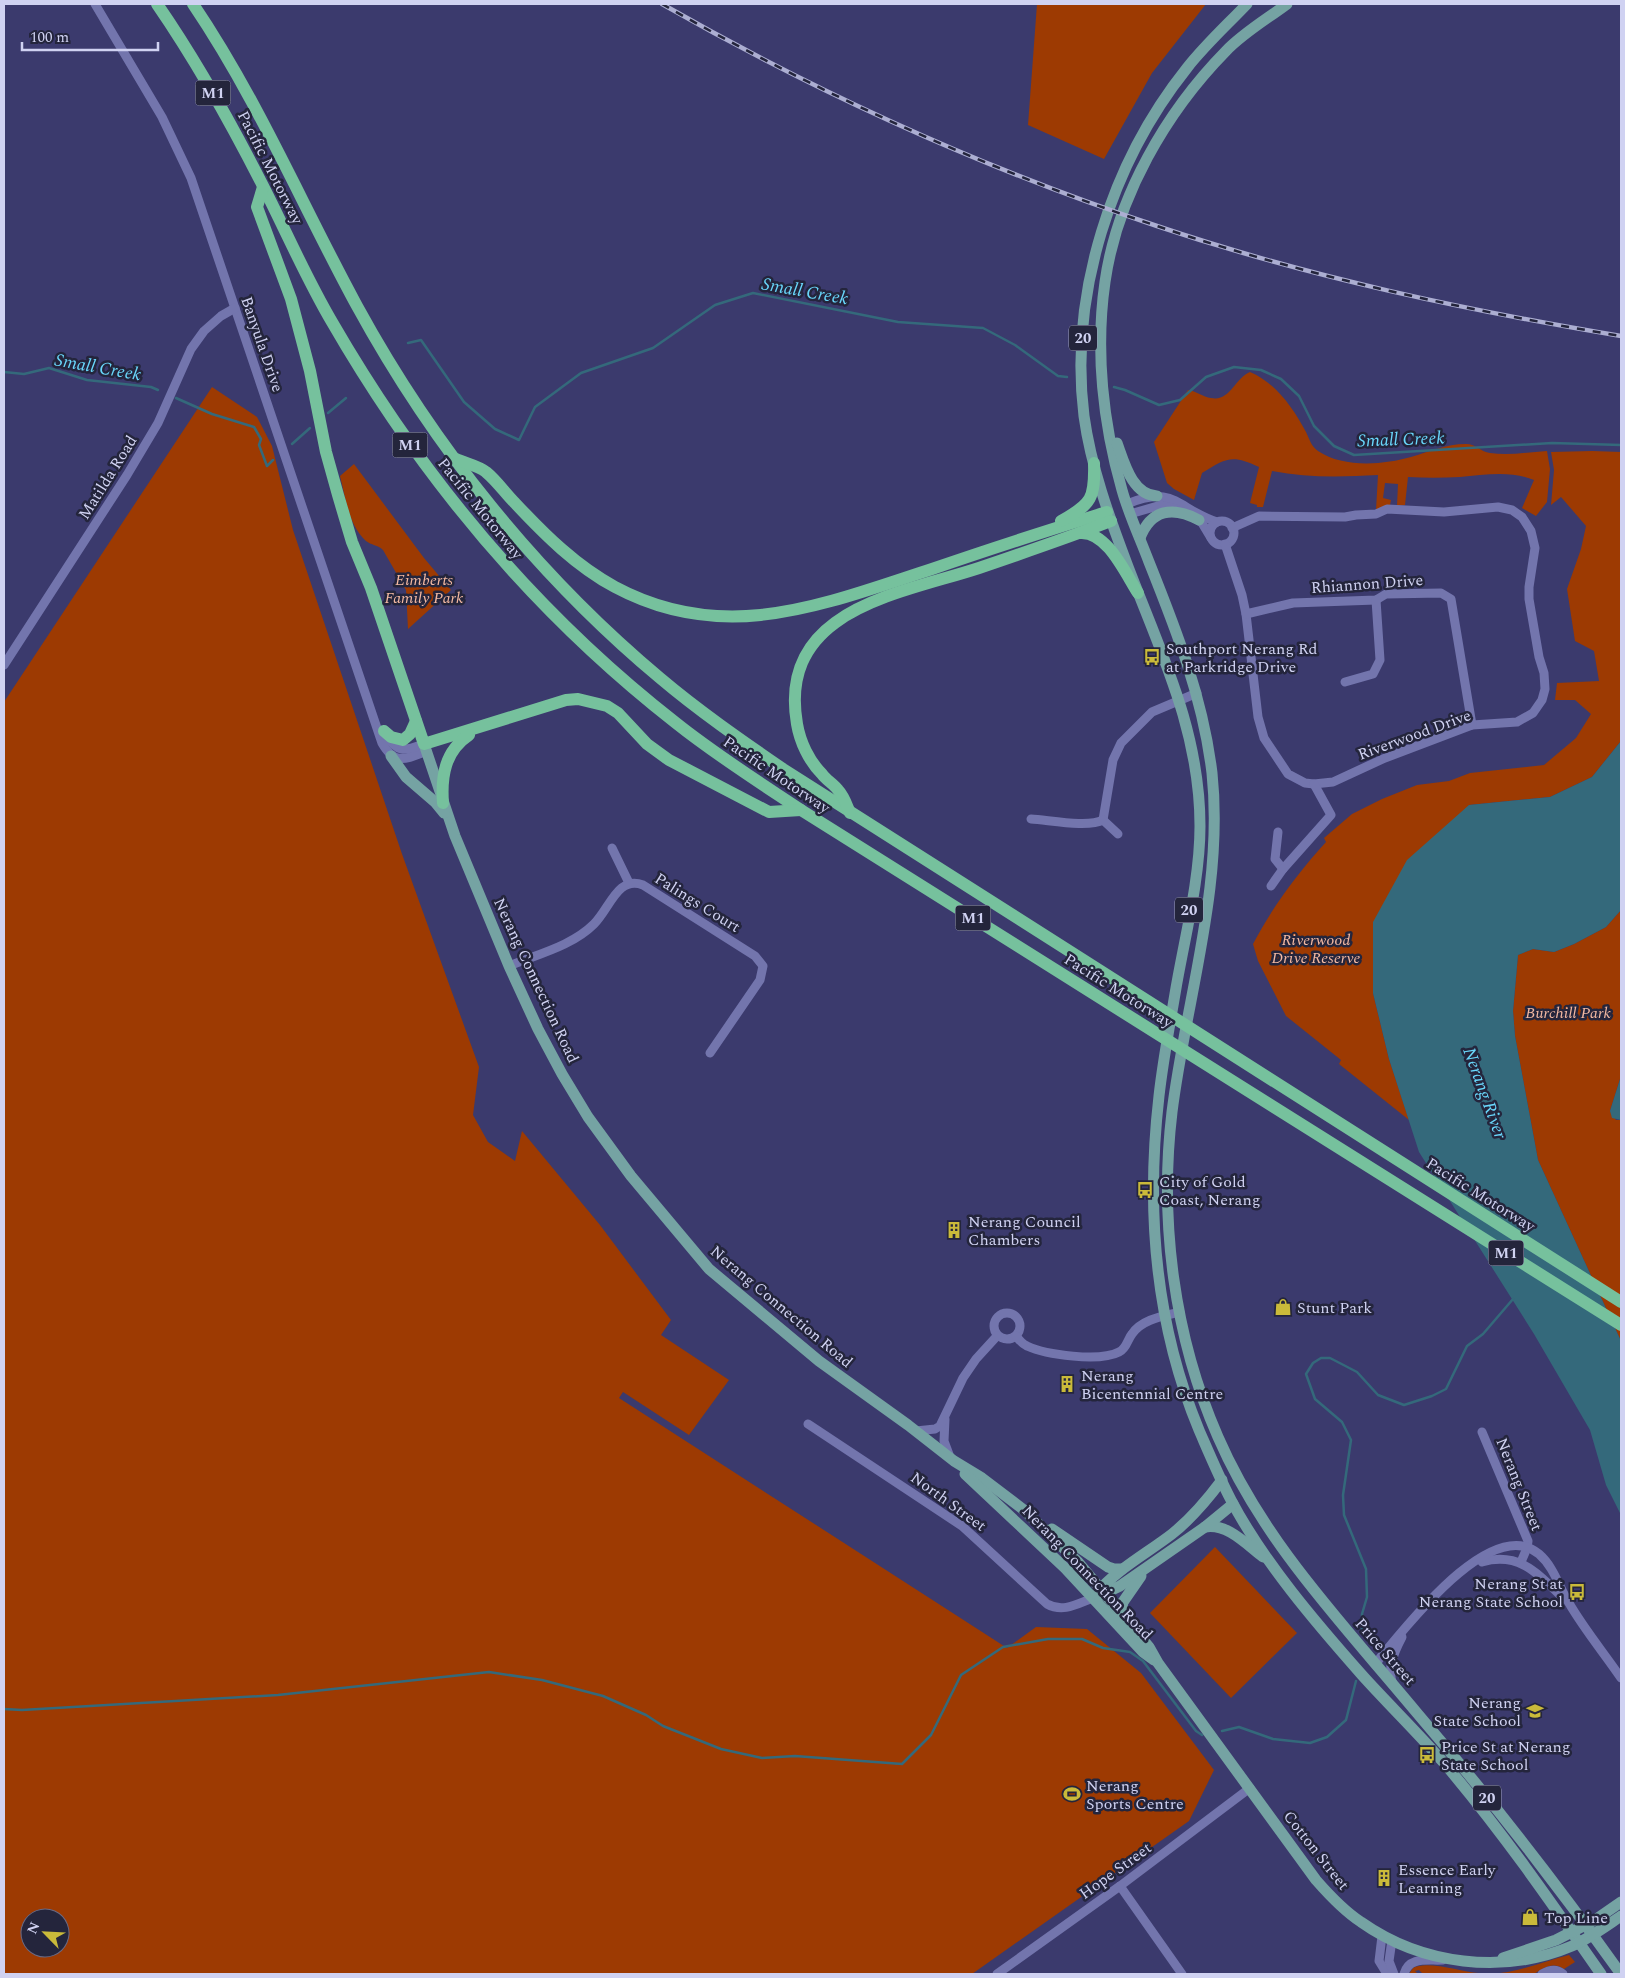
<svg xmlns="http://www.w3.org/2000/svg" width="1625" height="1978" font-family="Spectral,serif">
	<rect width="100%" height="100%" fill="#3b3a6d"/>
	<g fill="#9d3a02" fill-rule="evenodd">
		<polygon points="1037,4 1206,4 1152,73 1104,159 1028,125"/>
		<path d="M1250,372C1276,383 1293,408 1306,432C1310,440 1311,446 1318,451C1343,468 1383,465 1411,457C1429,452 1446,444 1466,444C1476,444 1481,452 1490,453C1509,456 1528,452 1547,451L1550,469L1547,502L1536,516L1522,508L1534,480C1510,470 1484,475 1460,477C1442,478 1425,478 1408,477L1405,505L1397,506L1398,484L1385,483L1383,498L1391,500L1390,505L1376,510L1378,475C1342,477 1307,478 1272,471L1263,507H1257V505L1250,503L1259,467C1232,454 1226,458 1202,473L1194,500L1174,489L1167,483L1154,442L1188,390C1196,391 1203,397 1211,398C1230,402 1235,378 1250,372Z"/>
		<path d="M212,387L257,417L272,446L293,530L402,854L479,1067L473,1115L488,1142L515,1161L522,1131L600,1225L671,1320L661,1335L729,1380L689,1435L623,1392L619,1398L1007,1648L1036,1627L1087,1629L1141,1673L1214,1770L1189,1821L972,1974H4V702ZM30,1918H60V1948H30Z"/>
		<path d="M1592,451L1621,452V741L1592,777L1550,797L1469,805L1373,993L1389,1059L1409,1120L1339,1064L1341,1060L1286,1016L1258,961L1253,944C1273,906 1297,874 1326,842L1324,838L1352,814L1382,799L1417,785L1449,781L1470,773L1544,765L1576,738L1591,714L1575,700H1555L1557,683L1599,681L1594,651L1575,641L1567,589L1581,549L1586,526L1561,497L1551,505L1554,470L1551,452Z"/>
		<path d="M354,464L424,558L451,590L408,629L406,590L383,550C378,545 371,545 366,541C348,524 346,499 340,476Z"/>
		<polygon points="1621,910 1621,1076 1610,1111 1616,1120 1621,1120 1621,1341 1538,1160 1515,1036 1513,1011 1518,955 1533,949 1554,952 1574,944 1606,927"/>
		<polygon points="1215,1547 1297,1633 1231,1698 1150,1613"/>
		<path d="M1569,1955L1575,1962L1564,1969C1553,1961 1543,1968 1534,1974H1423L1419,1970L1415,1971L1418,1974H1409L1413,1968C1427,1960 1462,1972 1478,1973C1510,1977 1540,1962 1569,1955Z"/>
	</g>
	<g fill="#34697b">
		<polygon points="1621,741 1621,910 1606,927 1574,944 1554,952 1533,949 1518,955 1513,1011 1515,1036 1538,1160 1621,1341 1621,1515 1606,1485 1590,1430 1534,1334 1419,1152 1389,1059 1373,993 1373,922 1407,860 1469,805 1550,797 1592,777"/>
		<polygon points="1621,1076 1621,1120 1612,1118 1610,1111"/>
	</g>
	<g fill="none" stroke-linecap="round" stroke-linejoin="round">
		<g stroke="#34697b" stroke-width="2.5">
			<polyline points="408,343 421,340 464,402 495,429 519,440 535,407 581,373 653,348 715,305 753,293 898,322 983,328 1015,345 1058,376 1067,377"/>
			<polyline points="4,372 24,374 49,368 87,380 151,387 158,390"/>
			<polyline points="1114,387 1125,390 1159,405 1180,400 1206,377 1234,367 1261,370 1281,379 1299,396 1314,426 1334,446 1354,455 1552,443 1621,445"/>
			<polyline points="176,398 212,414 254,427 261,439 259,445 267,466 273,460"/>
			<polyline points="328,413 346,398"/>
			<polyline points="292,444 310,428"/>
			<polyline points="1362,1634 1362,1614 1367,1597 1366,1569 1344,1515 1343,1495 1351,1440 1342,1422 1315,1399 1306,1374 1313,1363 1321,1358 1330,1358 1357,1372 1378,1395 1404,1405 1432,1396 1446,1389 1467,1346 1483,1334 1513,1299"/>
			<polyline points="4,1709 22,1710 278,1695 489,1672 542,1680 603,1696 646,1715 663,1726 721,1749 762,1758 795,1756 902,1764 931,1735 961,1675 1003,1647 1048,1639 1082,1639 1103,1648 1130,1652 1143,1661 1196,1731 1202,1735"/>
			<polyline points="1222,1731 1239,1727 1273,1739 1310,1743 1327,1737 1346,1720 1356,1681"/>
		</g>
		<g stroke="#7375ad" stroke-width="9">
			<path d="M95,4L162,117L191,178L382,743C395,766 406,759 427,751"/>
			<path d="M1127,504C1175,484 1177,509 1217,522"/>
			<polyline points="1130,514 1161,505 1181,510"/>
			<polyline points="1194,518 1202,523 1211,538"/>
			<circle cx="1222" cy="533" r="12"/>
			<polyline points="1225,544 1242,595 1246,614 1258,717 1264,738 1288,774 1305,783 1314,784 1333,782 1385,758 1472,725 1517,722 1533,713 1542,700 1545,689 1544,673 1539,657 1529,599 1529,587 1535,548 1531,531 1522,517 1512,510 1498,507 1444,512 1387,509 1376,514 1356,515 1345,517 1259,516 1232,528"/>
			<polyline points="1246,614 1293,603 1376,600 1386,594 1441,593 1451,599 1472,725"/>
			<polyline points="4,665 127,475 158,423 191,349 204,331 221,316 235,308"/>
			<polyline points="1345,682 1373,674 1380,660 1376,600"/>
			<path d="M385,734C398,754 404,751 424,744"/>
			<path d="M1031,819C1049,820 1088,828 1103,820L1113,760L1121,743L1152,712L1197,693"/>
			<polyline points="1103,820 1118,834"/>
			<polyline points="1278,832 1275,859 1283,869"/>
			<polyline points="612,848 629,883"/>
			<polyline points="1271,886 1283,869 1331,815 1314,784"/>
			<path d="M509,966C538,954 572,946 594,924C610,908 618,875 643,885L755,956L763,966L760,980L710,1053"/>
			<circle cx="1007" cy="1326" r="13"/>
			<path d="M1016,1336C1019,1340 1022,1344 1027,1346C1046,1355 1100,1362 1119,1352C1127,1348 1127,1340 1132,1334C1142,1319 1164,1316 1180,1312"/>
			<polyline points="945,1419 944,1441 950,1457"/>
			<path d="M808,1424L962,1526L1047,1604C1063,1613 1077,1604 1093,1598"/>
			<polyline points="916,1431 935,1429 940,1426 963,1378 976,1359 997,1336"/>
			<polyline points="1482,1432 1528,1541 1527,1548 1521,1562"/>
			<path d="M1482,1562C1520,1551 1539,1575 1564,1599"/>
			<path d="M1376,1664L1380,1658C1406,1627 1492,1514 1539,1554C1554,1567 1559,1587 1569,1603C1584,1629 1604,1653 1621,1678"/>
			<path d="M1393,1684C1386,1669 1395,1650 1402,1637"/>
			<polyline points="1120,1886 1182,1974"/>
			<polyline points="1382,1936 1379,1961 1387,1974"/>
			<polyline points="1392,1940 1389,1961 1394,1974"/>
			<polyline points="997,1974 1120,1886 1250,1788"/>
			<path d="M1404,1974C1409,1956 1428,1961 1443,1960"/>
			<path d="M1542,1974C1549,1970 1556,1968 1563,1974"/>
		</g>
		<g stroke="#75a3a3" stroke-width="11">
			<path d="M1247,4C1227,25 1205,45 1187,68C1111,163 1069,295 1084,416C1091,467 1109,516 1127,564C1160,651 1200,730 1200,826C1200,879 1185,936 1176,988C1170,1024 1163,1060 1159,1096C1146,1209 1155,1324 1199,1430C1209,1453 1219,1477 1231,1500C1263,1561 1316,1623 1362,1675C1389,1705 1418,1733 1444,1763C1501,1830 1551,1902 1601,1974"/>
			<path d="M1287,4C1267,19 1243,33 1226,51C1166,112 1117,197 1105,282C1095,351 1103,424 1122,490C1129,515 1140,538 1149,562C1177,632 1203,698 1212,773C1224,887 1186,1000 1172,1112C1159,1221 1174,1337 1218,1437C1264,1543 1344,1625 1417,1713C1489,1797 1557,1884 1621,1974"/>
			<path d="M1117,443C1124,462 1132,495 1157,496"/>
			<path d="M1140,538C1151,509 1173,506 1199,520"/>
			<path d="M424,744L455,836L509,966L538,1029L562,1074L588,1117L631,1176L709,1269L819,1361L908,1425L954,1461L982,1478L1024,1510L1078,1562L1149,1647L1158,1663L1316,1880C1330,1896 1344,1911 1361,1922C1422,1965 1503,1975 1572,1946C1590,1938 1606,1926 1621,1916"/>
			<polyline points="391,756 406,777 435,802 444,813"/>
			<polyline points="965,1474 1065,1568 1143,1652 1154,1660"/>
			<path d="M1205,1527C1227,1523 1246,1544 1263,1557"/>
			<polyline points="1052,1529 1108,1567 1114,1569 1122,1569"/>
			<path d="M1096,1594C1117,1569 1146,1554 1172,1534C1191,1519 1207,1500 1222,1480"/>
			<polyline points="1099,1596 1120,1586 1205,1527 1233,1504"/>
			<polyline points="1121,1612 1123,1602 1141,1576"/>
			<polyline points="1503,1958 1556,1940 1595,1920 1621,1902"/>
		</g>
		<g stroke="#76c19d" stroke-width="12">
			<path d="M157,4C197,62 231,123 263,186C286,231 306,278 332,322C421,476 535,613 676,723C716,755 759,782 801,810L1621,1325"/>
			<path d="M193,4C258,100 302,205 357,306C434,447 537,575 660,678C699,711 741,740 783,769L1621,1302"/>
			<polyline points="263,187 257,207 291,299 310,371 326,452 338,495 352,542 371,588 424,744 566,700 578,699 607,706 618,713 647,744 669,760 769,812 801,810"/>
			<path d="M456,459C465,463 479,466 486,472C497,481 505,493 515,503C545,535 576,566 615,587C725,646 824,604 932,569C990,549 1049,530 1107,512"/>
			<path d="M1061,521C1092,504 1095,498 1094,463"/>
			<path d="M1080,533C1107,531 1125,573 1138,593"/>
			<polyline points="384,731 391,737 403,740 410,734 416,721"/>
			<path d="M443,803C441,776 445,751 469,735"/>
			<path d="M850,813C847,806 844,796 838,790C834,784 826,780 822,774C809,761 800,742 797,724C777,609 900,594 979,568C1023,553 1067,538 1111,521"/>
		</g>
		<g stroke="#acaed2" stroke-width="4.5">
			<path id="rail" d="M662,4C820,94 985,169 1157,226C1308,277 1465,310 1621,336"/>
		</g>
		<use href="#rail" stroke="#24253c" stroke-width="2.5" stroke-dasharray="8" stroke-linecap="butt"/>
	</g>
	<defs>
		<g id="bus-bare" transform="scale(1.35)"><path d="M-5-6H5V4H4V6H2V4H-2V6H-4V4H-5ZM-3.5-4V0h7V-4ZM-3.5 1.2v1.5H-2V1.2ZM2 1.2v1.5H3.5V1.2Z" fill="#caba3a" stroke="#24253c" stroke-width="2.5" paint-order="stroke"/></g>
		<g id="building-bare" transform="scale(1.35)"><path d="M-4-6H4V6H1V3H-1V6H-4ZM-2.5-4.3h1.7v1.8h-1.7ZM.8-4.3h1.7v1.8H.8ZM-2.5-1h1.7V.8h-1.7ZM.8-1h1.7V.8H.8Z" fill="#caba3a" stroke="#24253c" stroke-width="2.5" paint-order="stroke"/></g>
		<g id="shop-bare" transform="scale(1.35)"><path d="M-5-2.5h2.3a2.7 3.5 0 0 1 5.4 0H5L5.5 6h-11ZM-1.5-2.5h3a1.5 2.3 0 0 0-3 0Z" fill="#caba3a" stroke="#24253c" stroke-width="2.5" paint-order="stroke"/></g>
		<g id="school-bare" transform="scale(1.35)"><path d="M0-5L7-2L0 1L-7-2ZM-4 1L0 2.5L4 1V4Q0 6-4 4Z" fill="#caba3a" stroke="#24253c" stroke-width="2.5" paint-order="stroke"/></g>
		<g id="stadium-bare" transform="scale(1.35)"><path d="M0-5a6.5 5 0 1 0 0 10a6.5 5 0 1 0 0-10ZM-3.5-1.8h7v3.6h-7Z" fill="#caba3a" stroke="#24253c" stroke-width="2.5" paint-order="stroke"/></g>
	</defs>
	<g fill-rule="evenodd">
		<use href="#bus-bare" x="1152" y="657"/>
		<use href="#bus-bare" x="1145" y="1190"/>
		<use href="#building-bare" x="954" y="1230"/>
		<use href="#shop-bare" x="1283" y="1307"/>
		<use href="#building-bare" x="1067" y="1384"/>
		<use href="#bus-bare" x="1577" y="1592"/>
		<use href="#school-bare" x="1535" y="1711"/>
		<use href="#bus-bare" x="1427" y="1755"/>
		<use href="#stadium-bare" x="1072" y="1794"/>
		<use href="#building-bare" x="1384" y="1878"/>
		<use href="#shop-bare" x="1530" y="1917"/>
	</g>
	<g text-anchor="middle" stroke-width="5" stroke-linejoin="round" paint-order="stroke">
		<g fill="#24253c" stroke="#9c9ebb" stroke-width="1">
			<rect x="195.5" y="80.5" width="35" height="25" rx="4"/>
			<rect x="1069" y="325.5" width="28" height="25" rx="4"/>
			<rect x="392.5" y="432.5" width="35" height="25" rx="4"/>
			<rect x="1175" y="897.5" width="28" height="25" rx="4"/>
			<rect x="955.5" y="905.5" width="35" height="25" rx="4"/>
			<rect x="1488.5" y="1240.5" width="35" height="25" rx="4"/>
			<rect x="1473" y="1785.5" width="28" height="25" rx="4"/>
		</g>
		<g font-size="15" font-weight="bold" fill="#d0d2f2">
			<text x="213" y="98">M1</text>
			<text x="1083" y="343">20</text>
			<text x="410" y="450">M1</text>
			<text x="1189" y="915">20</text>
			<text x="973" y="923">M1</text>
			<text x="1506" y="1258">M1</text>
			<text x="1487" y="1803">20</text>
		</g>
		<g font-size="16" fill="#d0d2f2" stroke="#24253c">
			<text transform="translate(271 167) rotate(63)" y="6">Pacific Motorway</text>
			<text transform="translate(263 344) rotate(71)" y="6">Banyula Drive</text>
			<text transform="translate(107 477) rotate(-58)" y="6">Matilda Road</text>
			<text transform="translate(481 508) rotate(51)" y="6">Pacific Motorway</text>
			<text transform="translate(1367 583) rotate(-4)" y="6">Rhiannon Drive</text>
			<text transform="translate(1414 734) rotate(-20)" y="6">Riverwood Drive</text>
			<text transform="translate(777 774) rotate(34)" y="6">Pacific Motorway</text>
			<text transform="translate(698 902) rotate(32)" y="6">Palings Court</text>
			<text transform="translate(537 980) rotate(65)" y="6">Nerang Connection Road</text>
			<text transform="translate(1119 990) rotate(32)" y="6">Pacific Motorway</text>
			<text transform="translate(1481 1194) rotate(32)" y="6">Pacific Motorway</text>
			<text transform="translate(782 1306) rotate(40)" y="6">Nerang Connection Road</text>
			<text transform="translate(1520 1484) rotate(68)" y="6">Nerang Street</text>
			<text transform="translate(949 1501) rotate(36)" y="6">North Street</text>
			<text transform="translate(1088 1572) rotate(46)" y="6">Nerang Connection Road</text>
			<text transform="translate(1386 1651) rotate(49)" y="6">Price Street</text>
			<text transform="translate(1317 1850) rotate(52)" y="6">Cotton Street</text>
			<text transform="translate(1115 1870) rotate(-36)" y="6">Hope Street</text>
		</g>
		<g font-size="16" font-style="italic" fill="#f3b9a2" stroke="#24253c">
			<text x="424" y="585">Eimberts<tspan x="424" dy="18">Family Park</tspan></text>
			<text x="1316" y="945">Riverwood<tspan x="1316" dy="18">Drive Reserve</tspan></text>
			<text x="1568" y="1018">Burchill Park</text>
		</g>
		<g font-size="16" fill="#d0d2f2" stroke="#24253c" text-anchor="start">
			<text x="1166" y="654">Southport Nerang Rd<tspan x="1166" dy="18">at Parkridge Drive</tspan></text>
			<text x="1159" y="1187">City of Gold<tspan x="1159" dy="18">Coast, Nerang</tspan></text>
			<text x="968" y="1227">Nerang Council<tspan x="968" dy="18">Chambers</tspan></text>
			<text x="1297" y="1313">Stunt Park</text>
			<text x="1081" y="1381">Nerang<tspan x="1081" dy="18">Bicentennial Centre</tspan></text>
			<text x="1563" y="1589" text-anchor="end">Nerang St at<tspan x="1563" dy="18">Nerang State School</tspan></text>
			<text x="1521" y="1708" text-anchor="end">Nerang<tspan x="1521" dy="18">State School</tspan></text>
			<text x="1441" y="1752">Price St at Nerang<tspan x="1441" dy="18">State School</tspan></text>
			<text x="1086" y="1791">Nerang<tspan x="1086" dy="18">Sports Centre</tspan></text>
			<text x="1398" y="1875">Essence Early<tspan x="1398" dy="18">Learning</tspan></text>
			<text x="1544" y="1923">Top Line</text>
		</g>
		<g font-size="18" font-style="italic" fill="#69d7fb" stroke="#24253c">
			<text transform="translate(805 291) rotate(10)" y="6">Small Creek</text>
			<text transform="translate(98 367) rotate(10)" y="6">Small Creek</text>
			<text transform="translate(1401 439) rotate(-2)" y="6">Small Creek</text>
			<text transform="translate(1485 1093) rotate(70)" y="6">Nerang River</text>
		</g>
	</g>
	<rect width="1625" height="1978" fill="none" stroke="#d0d2f2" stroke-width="10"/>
	<g transform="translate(45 1933) rotate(294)"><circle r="24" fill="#24253c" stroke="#696a85"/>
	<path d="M0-4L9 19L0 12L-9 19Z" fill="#caba3a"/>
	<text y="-8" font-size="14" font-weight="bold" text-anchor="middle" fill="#d0d2f2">N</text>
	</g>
	<path d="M22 42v8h136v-8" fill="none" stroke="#d0d2f2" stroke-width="2.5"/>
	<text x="30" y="42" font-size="15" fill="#d0d2f2" stroke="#24253c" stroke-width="4" paint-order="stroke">100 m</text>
</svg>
